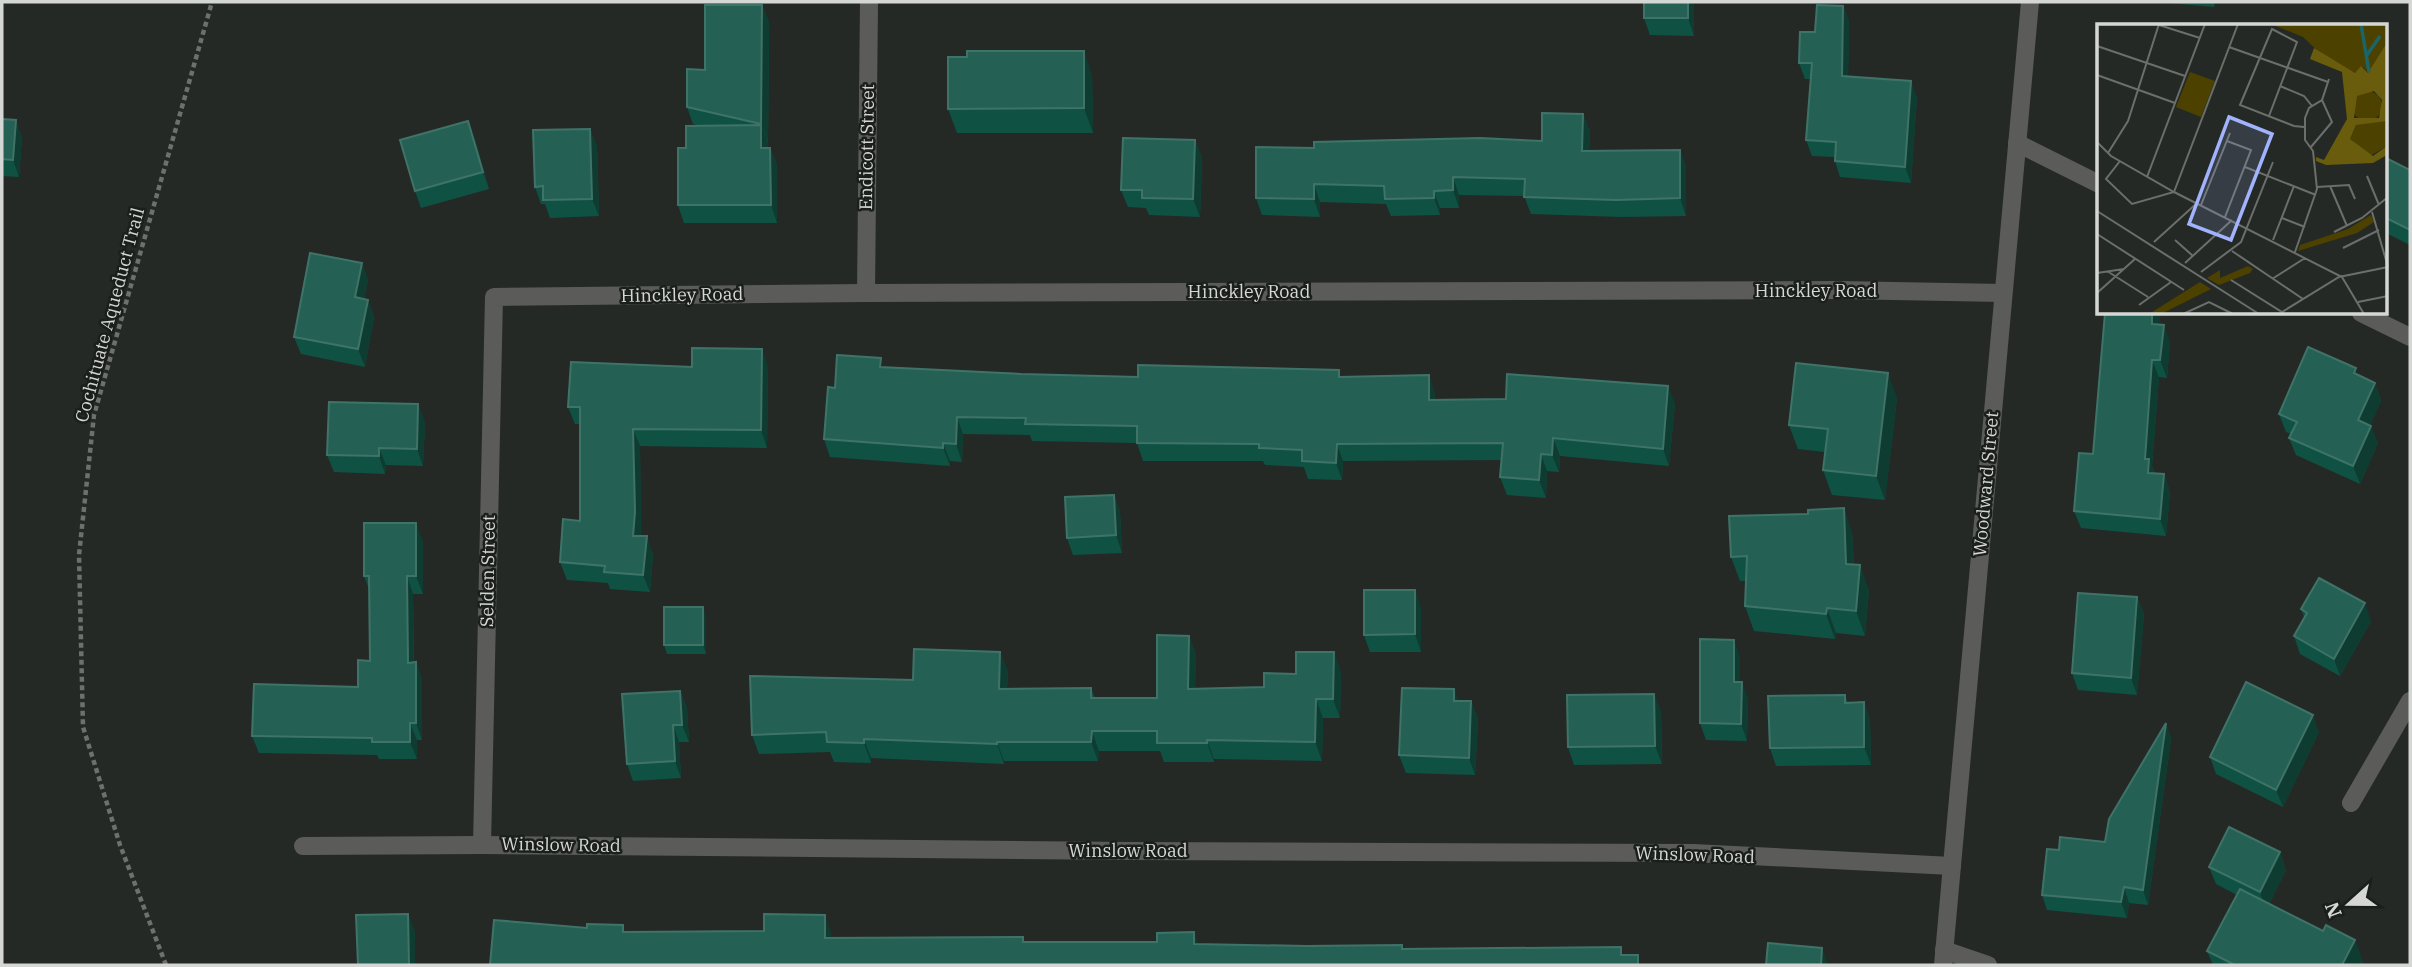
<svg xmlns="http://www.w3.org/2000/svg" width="2412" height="967" font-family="'IBM Plex Serif',serif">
	<rect width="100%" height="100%" fill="#252925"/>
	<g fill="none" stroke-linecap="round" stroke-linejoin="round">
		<polyline stroke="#6d706d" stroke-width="4.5" stroke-dasharray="5 3.5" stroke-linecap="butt" points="166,965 120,845 83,727 79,555 94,415 212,2"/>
		<g stroke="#5b5c59" stroke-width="18">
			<polyline points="2017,143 2099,184"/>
			<polyline points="866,293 869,2"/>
			<polyline points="2361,313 2410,337"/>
			<polyline points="2351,803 2410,701"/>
			<polyline points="482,845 494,297 866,293 1839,290 2003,293"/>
			<polyline points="303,846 482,845 1129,851 1693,853 1952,866"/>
			<polyline points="1944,950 1988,965"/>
			<polyline points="1943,965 2030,2"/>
		</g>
	</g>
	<g fill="#0f5244">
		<polygon points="1694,2 1694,36 1650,35 1644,18"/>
		<polygon points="2157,2 2215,2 2214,7"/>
		<polygon points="762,5 769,22 768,148 770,148 777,165 777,223 684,223 678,205 686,148 701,126 693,124 687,107 705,70"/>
		<polygon points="1843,6 1849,22 1848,76 1917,97 1911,183 1840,177 1835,161 1835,157 1812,156 1806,140 1811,79 1805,79 1799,63 1815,32"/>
		<polygon points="1092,75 1093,133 957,133 948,109"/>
		<polygon points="1583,114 1590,132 1589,151 1680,150 1686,167 1686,216 1622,217 1531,214 1524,196 1459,195 1459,208 1440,208 1440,215 1391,216 1386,204 1320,202 1320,217 1262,215 1256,198 1314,148 1542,141"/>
		<polygon points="2,119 22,137 19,177 2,176"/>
		<polygon points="475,139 489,189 421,208 415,191"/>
		<polygon points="1195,140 1202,158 1200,217 1149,215 1146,208 1128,207 1121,190"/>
		<polygon points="597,146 599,216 550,218 545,204 541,204 535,187"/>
		<polygon points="2386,158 2410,170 2410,245 2386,233"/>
		<polygon points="362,263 368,280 364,299 368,300 374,317 365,367 301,354 294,337"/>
		<polygon points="2160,313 2159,324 2170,342 2167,378 2159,377 2152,466 2155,473 2164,474 2170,492 2166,536 2081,528 2074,511 2093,454"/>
		<polygon points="768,366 767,448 640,446 641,536 653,554 650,592 610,589 608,583 567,580 560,562 580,521 580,424 575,424 568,407 692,367"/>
		<polygon points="885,368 1021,374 1138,377 1342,377 1435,393 1435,400 1675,403 1669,466 1560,456 1559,472 1547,471 1546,498 1507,495 1500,477 1501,460 1343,461 1342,480 1308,479 1304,467 1265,465 1263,461 1143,461 1137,443 1032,441 1030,435 963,434 962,462 950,461 950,466 830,457 824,439 835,388"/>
		<polygon points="2358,376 2375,383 2381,401 2370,425 2378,443 2360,484 2296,455 2289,438 2291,434 2286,432 2279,414"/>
		<polygon points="1897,398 1885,500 1832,495 1823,470 1825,452 1798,449 1789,425"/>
		<polygon points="425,422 423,466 386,465 385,474 334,472 327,455"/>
		<polygon points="1114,495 1120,512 1122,553 1073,555 1067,538"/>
		<polygon points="1852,532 1854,565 1869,590 1865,636 1836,633 1835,639 1754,631 1745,606 1746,581 1740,581 1731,557"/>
		<polygon points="423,541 423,594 413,594 414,662 416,662 422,680 422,740 417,740 417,759 379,759 377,755 259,753 252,736 358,687 370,661 370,592 364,576"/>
		<polygon points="2137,597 2144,614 2137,695 2078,690 2072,673"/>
		<polygon points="1421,607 1421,652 1370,652 1364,635"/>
		<polygon points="2301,609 2371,621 2340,676 2300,654 2294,636 2304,617"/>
		<polygon points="706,616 706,654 667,654 664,645"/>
		<polygon points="1189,636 1196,655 1195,689 1264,687 1296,674 1341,672 1340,718 1323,718 1322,761 1214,759 1214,762 1164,762 1160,751 1099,751 1098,761 1004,761 1004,764 871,758 871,763 834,762 830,752 759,754 752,735 913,680 1008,671 1007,689 1091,688 1095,698 1157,698"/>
		<polygon points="1740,657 1740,682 1748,699 1747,741 1706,740 1700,723"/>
		<polygon points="680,691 687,708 689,742 679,742 681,778 633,781 627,764"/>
		<polygon points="1845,695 1848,703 1864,702 1870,720 1871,765 1776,766 1770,748"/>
		<polygon points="1459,701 1471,701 1478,719 1475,775 1406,773 1399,755"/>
		<polygon points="1661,711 1662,764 1574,765 1568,747"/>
		<polygon points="2166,723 2171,739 2148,905 2129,903 2127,918 2047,910 2042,895 2059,850 2105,842"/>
		<polygon points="2319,732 2283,807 2216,774 2210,757"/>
		<polygon points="2280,852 2286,870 2269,904 2364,965 2213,965 2207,951 2237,895 2216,884 2209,867"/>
	</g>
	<g fill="#0f3c31">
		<polygon points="1688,2 1694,2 1694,36 1688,18"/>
		<polygon points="762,5 769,22 768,141 761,124"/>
		<polygon points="1843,6 1849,22 1848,92 1842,76"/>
		<polygon points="1084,51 1092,75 1093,133 1084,108"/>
		<polygon points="1911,81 1917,97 1911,183 1905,167"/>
		<polygon points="1583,114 1590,132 1588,169 1582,151"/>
		<polygon points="16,120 22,137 19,177 13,160"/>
		<polygon points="468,121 475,139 489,189 483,172"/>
		<polygon points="761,125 768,142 768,165 761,148"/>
		<polygon points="590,129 597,146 599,216 592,199"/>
		<polygon points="1195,140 1202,158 1200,217 1193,199"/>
		<polygon points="770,148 777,165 777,223 771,205"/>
		<polygon points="1680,150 1686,167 1686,216 1680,198"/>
		<polygon points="1453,177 1459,195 1459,208 1453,190"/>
		<polygon points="1314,184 1320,202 1320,217 1314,199"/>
		<polygon points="1434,191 1440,208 1440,215 1434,198"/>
		<polygon points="362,263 368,280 361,315 355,297"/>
		<polygon points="368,300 374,317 365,367 358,349"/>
		<polygon points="2152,313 2160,313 2158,341 2152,324"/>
		<polygon points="2164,325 2170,342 2167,378 2160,360"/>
		<polygon points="762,349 768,366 767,448 761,430"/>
		<polygon points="2152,360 2159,377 2152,466 2156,477 2148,473 2145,459"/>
		<polygon points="1888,373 1897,398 1885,500 1876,476"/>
		<polygon points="1429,375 1435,393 1435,418 1429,400"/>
		<polygon points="2375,383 2381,401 2365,438 2358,420"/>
		<polygon points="1668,386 1675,403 1669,466 1663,449"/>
		<polygon points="418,404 425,422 423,466 417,449"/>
		<polygon points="957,417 963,434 962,462 956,444"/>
		<polygon points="2371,426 2378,443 2360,484 2353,466"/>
		<polygon points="633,429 640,446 641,529 640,553 633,536"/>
		<polygon points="1553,438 1560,456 1559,472 1552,455"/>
		<polygon points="943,443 950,461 950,466 943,448"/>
		<polygon points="1337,444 1343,461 1342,480 1336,463"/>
		<polygon points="379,448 386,465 385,474 379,456"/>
		<polygon points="1541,454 1547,471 1546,498 1539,480"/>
		<polygon points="2164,474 2170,492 2166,536 2160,519"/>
		<polygon points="1114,495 1120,512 1122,553 1116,535"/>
		<polygon points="1844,508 1852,532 1855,588 1846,564"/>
		<polygon points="416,523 423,541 423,594 416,576"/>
		<polygon points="647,536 653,554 650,592 643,575"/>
		<polygon points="1860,565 1869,590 1865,636 1856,611"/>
		<polygon points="407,576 413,594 414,680 408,663"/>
		<polygon points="1415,590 1421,607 1421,652 1415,634"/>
		<polygon points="2137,597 2144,614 2137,695 2131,678"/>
		<polygon points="2365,603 2371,621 2340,676 2334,659"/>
		<polygon points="703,607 706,616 706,654 703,645"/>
		<polygon points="1827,608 1836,633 1835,639 1826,614"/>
		<polygon points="1189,636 1196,655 1195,708 1188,689"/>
		<polygon points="1734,640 1740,657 1740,699 1734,682"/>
		<polygon points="1000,652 1008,671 1006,708 999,689"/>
		<polygon points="1334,652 1341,672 1340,718 1333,699"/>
		<polygon points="416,662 422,680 422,740 416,723"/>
		<polygon points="1742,682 1748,699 1747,741 1741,724"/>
		<polygon points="1454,689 1461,707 1454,701"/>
		<polygon points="680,691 687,708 689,742 682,725"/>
		<polygon points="1654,694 1661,711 1662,764 1655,746"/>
		<polygon points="1316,699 1323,718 1322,761 1315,742"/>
		<polygon points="1471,701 1478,719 1475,775 1469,758"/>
		<polygon points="1864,702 1870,720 1871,765 1864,747"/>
		<polygon points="2313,715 2319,732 2283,807 2276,790"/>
		<polygon points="410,723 417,740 417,759 410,742"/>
		<polygon points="2166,723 2171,739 2148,905 2143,890"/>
		<polygon points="673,725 679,742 681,778 675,761"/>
		<polygon points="1092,731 1099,751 1098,761 1091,742"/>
		<polygon points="864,739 871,758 871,763 864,743"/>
		<polygon points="1207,740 1214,759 1214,762 1207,743"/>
		<polygon points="997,742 1004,761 1004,764 997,744"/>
		<polygon points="2280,852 2286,870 2266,910 2260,892"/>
		<polygon points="2124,887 2129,903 2127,918 2121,902"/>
		<polygon points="408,914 415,931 415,965 409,965"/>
		<polygon points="825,915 831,933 831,955 825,938"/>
		<polygon points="1194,932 1201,950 1194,944"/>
		<polygon points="2355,940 2364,964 2342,965"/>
		<polygon points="1822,948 1828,965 1821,965"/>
	</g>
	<g fill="#246054" stroke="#407368" stroke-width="2">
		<rect x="1644" y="2" width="44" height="16"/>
		<polygon points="705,5 762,5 761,124 687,107 687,69 705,70"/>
		<polygon points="1817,5 1843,6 1842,76 1911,81 1905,167 1835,161 1836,142 1806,140 1812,63 1799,63 1800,32 1815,32"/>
		<polygon points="967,51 1084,51 1084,108 948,109 948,57 967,57"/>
		<polygon points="1542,113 1583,114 1582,151 1680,150 1680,198 1616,200 1524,197 1525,179 1453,177 1453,190 1434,191 1434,198 1385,199 1384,186 1314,184 1314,199 1256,198 1256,147 1314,148 1314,142 1480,138 1542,141"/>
		<polygon points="2,119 16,120 13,160 2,159"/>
		<polygon points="468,121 483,172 415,191 400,140"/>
		<polygon points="761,125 761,148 770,148 771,205 678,205 678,148 686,148 686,126"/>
		<polygon points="590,129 592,199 543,200 543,186 535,187 533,130"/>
		<polygon points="1123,138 1195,140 1193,199 1142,198 1142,190 1121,190"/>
		<polygon points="2386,158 2410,170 2410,230 2386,218"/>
		<polygon points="310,253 362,263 355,297 368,300 358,349 294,337"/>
		<polygon points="2105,313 2152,313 2152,324 2164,325 2160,360 2152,360 2145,459 2149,459 2148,473 2164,474 2160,519 2074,511 2079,453 2093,454"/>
		<polygon points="2308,347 2356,368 2354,373 2375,383 2358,420 2371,426 2353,466 2289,438 2297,422 2279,414"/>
		<polygon points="692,348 762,349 761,430 633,429 635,512 633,536 647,536 643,575 604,572 605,566 560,562 563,519 580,521 580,407 568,407 571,362 692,367"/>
		<polygon points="837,355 881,358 880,367 1021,374 1138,377 1138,365 1339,370 1339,377 1429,375 1429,400 1506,399 1507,374 1668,386 1663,449 1553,438 1552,455 1541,454 1539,480 1500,477 1503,443 1337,444 1336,463 1302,461 1302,450 1259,448 1259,444 1137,443 1137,426 1025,424 1026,418 957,417 956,444 943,443 943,448 824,439 828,387 835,388"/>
		<polygon points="1796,363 1888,373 1876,476 1823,470 1828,429 1789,425"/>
		<polygon points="329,402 418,404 417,449 379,448 379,456 327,455"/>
		<polygon points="1114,495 1116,535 1067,538 1065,497"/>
		<polygon points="1844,508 1846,564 1860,565 1856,611 1827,608 1826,614 1745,606 1747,556 1731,557 1729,516 1808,514 1808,510"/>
		<polygon points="364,523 416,523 416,576 407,576 408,663 416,662 416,723 410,723 410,742 372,742 372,738 252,736 254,684 358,687 358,660 370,661 369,576 364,576"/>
		<polygon points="2319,578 2365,603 2334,659 2294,636 2307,613 2301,609"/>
		<polygon points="1364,590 1415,590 1415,634 1364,635"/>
		<polygon points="2078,593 2137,597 2131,678 2072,673"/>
		<rect x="664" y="607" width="39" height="38"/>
		<polygon points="1157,635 1189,636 1188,689 1264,687 1264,673 1296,674 1296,652 1334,652 1333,699 1316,699 1315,742 1207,740 1207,743 1157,743 1157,731 1092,731 1091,742 997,742 997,744 864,739 864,743 827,742 826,732 752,735 750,676 913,680 914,649 1000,652 999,689 1091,688 1091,698 1157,698"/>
		<polygon points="1700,639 1734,640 1734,682 1742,682 1741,724 1700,723"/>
		<polygon points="2246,682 2313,715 2276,790 2210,757"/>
		<polygon points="1402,688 1454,689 1454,701 1471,701 1469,758 1399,755"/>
		<polygon points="680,691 682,725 673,725 675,761 627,764 622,694"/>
		<polygon points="1654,694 1655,746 1568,747 1567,695"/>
		<polygon points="1845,695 1845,703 1864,702 1864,747 1770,748 1768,696"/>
		<polygon points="2166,723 2143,890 2124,887 2121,902 2042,895 2047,849 2059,850 2060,837 2105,842 2109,819"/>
		<polygon points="2229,827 2280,852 2260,892 2209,867"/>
		<polygon points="2240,889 2323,931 2326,925 2355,940 2342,965 2235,965 2207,951"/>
		<polygon points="408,914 409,965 358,965 356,915"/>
		<polygon points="764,914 825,915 825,938 1023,937 1023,942 1157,942 1157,933 1194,932 1194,944 1307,946 1402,945 1402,949 1621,947 1621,955 1638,955 1638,965 490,965 494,920 587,928 587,924 623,925 623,932 764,931"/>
		<polygon points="1768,943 1822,948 1821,965 1766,965"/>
	</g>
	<g text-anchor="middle" stroke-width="5" stroke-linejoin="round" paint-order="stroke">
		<g font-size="18" fill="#d5d7d5" stroke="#1b1f1c">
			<text transform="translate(867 147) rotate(-89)" y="6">Endicott Street</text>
			<text x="1816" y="297">Hinckley Road</text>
			<text x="1249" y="298">Hinckley Road</text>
			<text transform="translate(682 295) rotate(-1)" y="6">Hinckley Road</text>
			<text transform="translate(110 315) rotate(-75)" y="6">Cochituate Aqueduct Trail</text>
			<text transform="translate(1986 484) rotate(-85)" y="6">Woodward Street</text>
			<text transform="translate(488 571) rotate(-89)" y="6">Selden Street</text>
			<text transform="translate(561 845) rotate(1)" y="6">Winslow Road</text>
			<text x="1128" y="857">Winslow Road</text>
			<text transform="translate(1695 855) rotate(2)" y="6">Winslow Road</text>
		</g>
	</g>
	<g transform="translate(2097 24)">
		<rect width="290" height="290" fill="#252925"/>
		<path d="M174,0H290L289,20L272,49L266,43L258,49L229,35L206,13ZM93,48L118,57L104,93L79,83ZM255 82a15 15 0 1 1 30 0a15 15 0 1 1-30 0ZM284,96L290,97V122L273,132L253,115L259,101ZM274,191L277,198L260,209L201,227L203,221L251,205ZM151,242L156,245L153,249L122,261L110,254L123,246V254ZM103,258L114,265L66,289L52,290Z" fill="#4d4100"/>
		<path d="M290,7V97L259,101L253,115L276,132L290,122V131L276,139L229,141L219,137V133L227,136L250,95L245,48L213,35L217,24L258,49L264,42L271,49L289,20ZM277,67L285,76L282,94H257L260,72Z" fill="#6a5c0d" fill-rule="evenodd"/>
		<path fill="none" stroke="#1b6568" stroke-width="3.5" d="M264,0L272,48M270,31L283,12"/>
		<path fill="none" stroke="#6b6f6b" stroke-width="2" d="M62,1L103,14M0,22L88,52M132,23L231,58M0,51L78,79M183,62L207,72L215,82M172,92L200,18L175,5L143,81L197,102L207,103M0,118L14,132L77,168L245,253L267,290M214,123L235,98L225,76M11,129L31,97L62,0M23,137L9,155L35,180L77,168L141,0M148,143L219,171M270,152L282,181M50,153L108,0M233,162L250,202M220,163L252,161L258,175M104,181L133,109M0,187L162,290M275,188L291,243M128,193L154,126L130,117M185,194L208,203M237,208L265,194L291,173M0,210L87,266M78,216L96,232M176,216L197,162M57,218L100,179M246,224L282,206M135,227L206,275M198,228L220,165L216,127L208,116V94L212,84L225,76L232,55M88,239L135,196M10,247L51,273M104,248L144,218L176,138M0,249L27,245M175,255L208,234M134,256L185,288L242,253L291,243M0,269L38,235M261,278L291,272M42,281L74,258M86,290L112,278L136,290"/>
		<path fill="#a1b3fd" fill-opacity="0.15" stroke="#a1b3fd" stroke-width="3.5" d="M132,93L175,110L134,216L92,200Z"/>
		<rect width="290" height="290" fill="none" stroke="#d5d7d5" stroke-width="3.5"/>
	</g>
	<rect width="2412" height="967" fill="none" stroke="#d5d7d5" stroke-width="7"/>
	<g transform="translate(2349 904) rotate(249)" stroke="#1b1f1c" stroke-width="5" paint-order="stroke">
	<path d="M0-5L12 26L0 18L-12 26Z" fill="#d5d7d5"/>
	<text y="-10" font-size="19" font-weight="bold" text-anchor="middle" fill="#d5d7d5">N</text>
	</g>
</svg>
